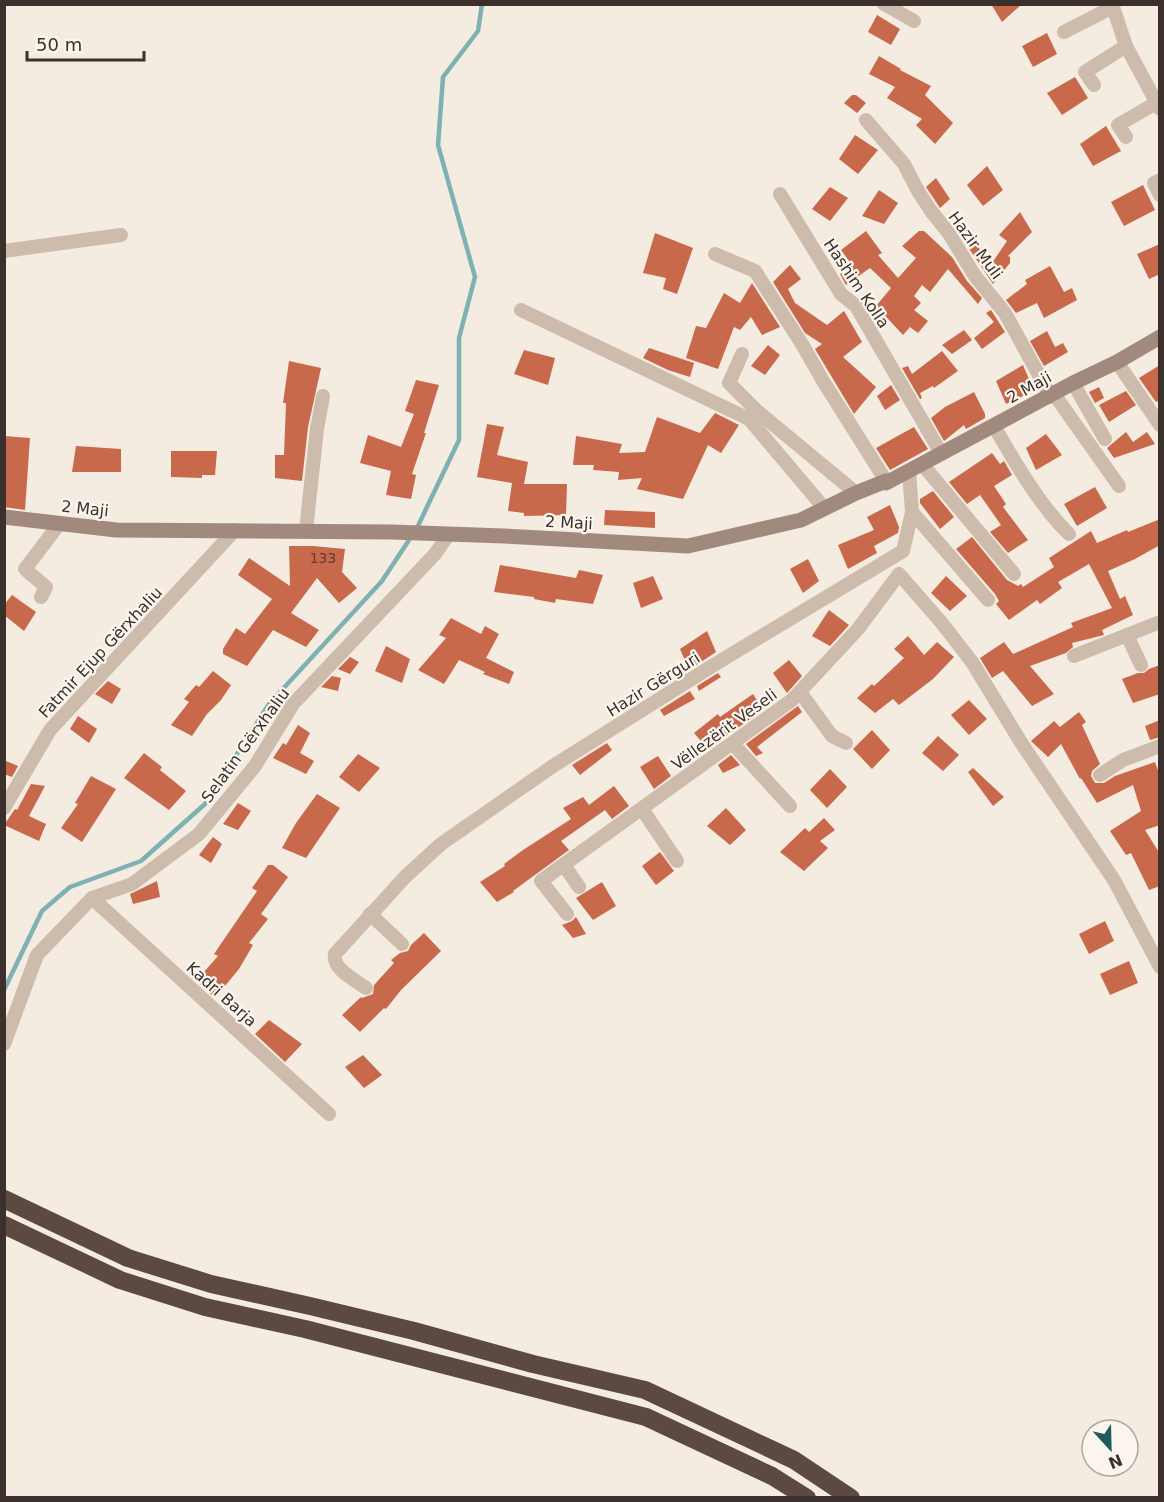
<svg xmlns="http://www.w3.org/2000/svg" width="1164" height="1502" font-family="'DejaVu Sans',sans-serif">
	<rect width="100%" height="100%" fill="#f4ebe1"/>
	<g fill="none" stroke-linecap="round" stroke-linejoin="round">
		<g stroke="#7fb0b2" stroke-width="4.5">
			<polyline points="416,530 459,440 459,338 475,277 438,145 443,77 478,31 482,4"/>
			<polyline points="4,990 42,911 70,887 141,861 205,804 269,704 382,581 411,537"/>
		</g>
	</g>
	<g fill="#c8694b">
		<polygon points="991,4 1022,4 1002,22"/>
		<polygon points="877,15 900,29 891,45 868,32"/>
		<polygon points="1047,33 1057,54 1033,67 1022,46"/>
		<polygon points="879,56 901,69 900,70 931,86 925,95 953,123 935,144 916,125 922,119 887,98 895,87 869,74"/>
		<polygon points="1075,77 1088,98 1062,115 1047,93"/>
		<polygon points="852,95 856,95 866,103 857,113 844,103"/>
		<polygon points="1106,126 1121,151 1093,166 1080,144"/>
		<polygon points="855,135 878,150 858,174 839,159"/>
		<polygon points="987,166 1003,190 983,206 967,185"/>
		<polygon points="936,178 950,199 940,208 926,187"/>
		<polygon points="1143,185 1155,210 1124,226 1111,202"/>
		<polygon points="830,187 848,198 830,221 812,209"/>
		<polygon points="879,190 898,203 884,224 862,216"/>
		<polygon points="1020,212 1032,232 1008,256 1010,257 1010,263 993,284 968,247 976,243 990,266 1007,241 999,235"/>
		<polygon points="866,231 882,253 878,255 898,278 916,258 902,246 919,231 924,231 952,257 967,281 982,298 978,304 948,269 930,292 922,285 914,296 921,303 914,310 928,321 918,333 910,327 903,335 876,306 891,288 870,268 846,285 840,274 852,265 841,250"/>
		<polygon points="655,233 693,248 677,294 663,289 666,278 643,273"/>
		<polygon points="1160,244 1160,274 1149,279 1137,254"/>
		<polygon points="790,265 801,279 788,289 795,303 827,325 844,311 862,342 843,357 876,387 854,414 815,349 822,344 805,333 773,282"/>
		<polygon points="1050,266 1064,292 1072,288 1077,300 1044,318 1037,303 1016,313 1006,300 1027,284 1025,280"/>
		<polygon points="752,283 780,327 762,335 751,317 740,330 734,327 718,369 686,358 696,326 706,328 724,293 740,303"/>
		<polygon points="991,310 1005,332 982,349 974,338 994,322 986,313"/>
		<polygon points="964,330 972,340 952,354 942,345"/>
		<polygon points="1047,331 1055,347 1063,343 1068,352 1044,366 1030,341"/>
		<polygon points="768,345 780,355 765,375 751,366"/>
		<polygon points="649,348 694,363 690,377 668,370 643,358"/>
		<polygon points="524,350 555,358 548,385 514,374"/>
		<polygon points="942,351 958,371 934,388 933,386 920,393 922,398 920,399 902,368 908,366 912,374"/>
		<polygon points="289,361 321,368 308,427 302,481 275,478 275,455 284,455 286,403 283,403"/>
		<polygon points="1023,365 1034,391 1006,404 996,381"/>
		<polygon points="1160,365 1160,400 1156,402 1139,378"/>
		<polygon points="416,380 439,385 424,433 426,433 412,474 416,475 411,499 386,495 391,471 360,463 368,435 401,447 414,414 405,411"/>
		<polygon points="891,385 900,400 885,410 877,396"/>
		<polygon points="1099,387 1104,398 1095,403 1089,392"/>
		<polygon points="1126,391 1136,405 1109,422 1099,405"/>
		<polygon points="974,392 985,414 985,418 966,429 964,425 944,441 931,418 945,407"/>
		<polygon points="715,413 739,425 721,453 708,445 683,499 637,489 642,478 618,480 619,472 593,470 594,465 573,465 576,436 622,444 619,453 645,452 657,417 700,433"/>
		<polygon points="487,424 504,427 497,455 528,462 524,484 567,484 566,515 524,516 524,513 508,511 512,483 477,477"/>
		<polygon points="914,427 928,449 890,470 876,448"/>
		<polygon points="1126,432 1133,442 1147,432 1155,444 1114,458 1107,448"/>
		<polygon points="1046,434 1062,455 1036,470 1026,448"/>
		<polygon points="4,436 30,438 25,510 4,507"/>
		<polygon points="76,446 121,449 121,472 72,472"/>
		<polygon points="171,451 217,451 215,475 202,475 202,478 171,477"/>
		<polygon points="992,453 1000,464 1004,461 1012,475 994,486 1006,504 1003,507 1028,540 1008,553 990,532 1001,525 980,495 967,504 949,482"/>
		<polygon points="1095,487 1107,508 1077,526 1064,504"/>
		<polygon points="933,491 954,517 940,529 920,503 920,499"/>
		<polygon points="890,505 899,527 898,533 874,546 877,553 848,569 838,545 874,530 867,517"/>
		<polygon points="605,510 655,512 655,528 604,525"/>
		<polygon points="1160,519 1160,545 1135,559 1108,571 1120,599 1125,596 1133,615 1102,630 1104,635 1072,643 1073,647 1066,653 1030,666 1054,694 1032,706 1003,671 992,678 980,658 1004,642 1013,654 1073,627 1071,623 1112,608 1089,564 1058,582 1062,588 1040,604 1037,600 1009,620 996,604 999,601 995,594 956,549 972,537 1007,580 1018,586 1021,584 1023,587 1054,567 1049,558 1091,531 1097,543 1127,530 1128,532"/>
		<polygon points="289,546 313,546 345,549 342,572 357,588 339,603 317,578 291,613 319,630 306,647 273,630 247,666 223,654 223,649 236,628 245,634 272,599 238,575 249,558 290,586"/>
		<polygon points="808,559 819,581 803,593 790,569"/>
		<polygon points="500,565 576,578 579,570 603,575 593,604 556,599 555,603 534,599 534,597 494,592"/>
		<polygon points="653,576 663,599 641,608 633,583"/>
		<polygon points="946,576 967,596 950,611 931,593"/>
		<polygon points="12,595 36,612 24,631 4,615 4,605"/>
		<polygon points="829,610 849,625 830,646 812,636"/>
		<polygon points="451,618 481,634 485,626 499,634 486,658 514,672 509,684 483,674 485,672 459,660 444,684 418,670 446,638 439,635"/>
		<polygon points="707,631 716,652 689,670 680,649"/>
		<polygon points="908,636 924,655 937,642 954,657 933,679 899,705 893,699 875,713 857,698 872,684 874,686 904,658 894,649"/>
		<polygon points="386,646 410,659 402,683 375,671"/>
		<polygon points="350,657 359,662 350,674 338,669"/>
		<polygon points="789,660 802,676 787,693 773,673"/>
		<polygon points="1160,665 1160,694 1133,703 1122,679 1138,673 1144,673 1149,669"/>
		<polygon points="213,671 231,685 221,700 207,714 192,736 171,725 189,702 184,699 196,685 199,687"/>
		<polygon points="718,673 721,677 699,691 697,686"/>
		<polygon points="332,676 341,678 338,691 321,687"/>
		<polygon points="108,681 121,689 112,704 95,694"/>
		<polygon points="690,691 695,699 664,716 660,710"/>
		<polygon points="753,694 763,710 708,749 694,733 718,714 720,717"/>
		<polygon points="969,700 987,719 969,735 951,715"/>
		<polygon points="798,706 802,712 757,747 763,753 756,756 746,744"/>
		<polygon points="1079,712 1086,722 1082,725 1100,764 1092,771 1091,776 1095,783 1104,783 1115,776 1155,762 1160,776 1160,825 1145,830 1160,854 1160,886 1149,890 1131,853 1126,855 1110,831 1141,811 1133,785 1097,803 1081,778 1080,779 1061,744 1048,757 1031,741 1054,721 1060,727"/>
		<polygon points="78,716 97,729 89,743 70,729"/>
		<polygon points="1160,720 1160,737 1150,740 1145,726"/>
		<polygon points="298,725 310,733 300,753 314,761 306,774 273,758 283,743 286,745"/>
		<polygon points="872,730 890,750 872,769 853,749"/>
		<polygon points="938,736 959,755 943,771 922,753"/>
		<polygon points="607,743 612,750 580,775 572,765"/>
		<polygon points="144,753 162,767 160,770 186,791 169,810 124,778"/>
		<polygon points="358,754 380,768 359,792 339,777"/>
		<polygon points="731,755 740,765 723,773 718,765"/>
		<polygon points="658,756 671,776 654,789 640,767"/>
		<polygon points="4,760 18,766 12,777 4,774"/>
		<polygon points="973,768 1004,797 993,806 968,772"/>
		<polygon points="830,769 847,787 827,808 810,790"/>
		<polygon points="91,776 116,789 82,842 61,828 78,804 75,803"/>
		<polygon points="31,784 45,786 29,816 46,824 39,841 4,825 15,809 17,810"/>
		<polygon points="614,786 629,806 612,819 605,810 561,841 569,850 513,891 514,892 497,902 480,882 505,866 504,864 523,850 571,819 563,808 583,797 589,805"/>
		<polygon points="317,794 340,808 306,858 282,848 296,823"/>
		<polygon points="238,803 251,811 238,830 223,824"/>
		<polygon points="726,808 746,830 730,845 707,826"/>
		<polygon points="824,818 835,830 820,841 828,848 804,871 780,852 805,828 809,832"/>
		<polygon points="213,837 222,844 211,863 199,855"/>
		<polygon points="660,852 674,871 656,885 642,866"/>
		<polygon points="268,865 273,865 288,877 261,914 268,919 249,943 253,945 239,969 215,998 196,981 218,956 214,954 257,891 252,888"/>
		<polygon points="157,881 160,897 133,904 130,894"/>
		<polygon points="602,882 616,906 593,920 576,898"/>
		<polygon points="576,917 586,934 573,938 562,925 572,921"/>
		<polygon points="1105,921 1114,941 1089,954 1079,934"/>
		<polygon points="424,933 441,951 401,990 386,1009 384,1008 360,1032 342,1015 361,997 362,998 373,994 374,985 394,963 391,960 400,953 408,951 411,945"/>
		<polygon points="1129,961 1138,983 1110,995 1100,974"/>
		<polygon points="269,1020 302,1044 285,1062 255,1034"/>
		<polygon points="363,1055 382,1075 364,1088 345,1067"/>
	</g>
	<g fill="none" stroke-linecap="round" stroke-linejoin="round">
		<g stroke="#cdbbac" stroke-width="14">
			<polyline points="884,4 914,21"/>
			<polyline points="1112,4 1126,46 1160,109"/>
			<polyline points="1064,32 1113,7"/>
			<polyline points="1094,85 1085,72 1126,46"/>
			<polyline points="866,120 904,164 918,191 931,211 948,232 975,276 1005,313 1051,397"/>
			<polyline points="1126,137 1118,125 1156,103"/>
			<polyline points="1160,180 1154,183 1160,195"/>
			<polyline points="780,194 841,294 856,306 941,453"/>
			<polyline points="4,251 121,235"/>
			<polyline points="715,254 755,271 802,344 823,381 886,481"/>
			<polyline points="521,310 749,419 825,509"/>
			<polyline points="742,354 729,383 757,411 856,493"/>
			<polyline points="1117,362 1160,425"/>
			<polyline points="1073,383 1105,439"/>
			<polyline points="1054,394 1119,486"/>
			<path d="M994,426C1014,461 1040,506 1069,534"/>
			<polyline points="922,464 1014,574"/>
			<polyline points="912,512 988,600"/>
			<polyline points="306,530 317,429 323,396"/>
			<polyline points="41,597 46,587 25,569 60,523"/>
			<polyline points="1127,635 1141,665"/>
			<polyline points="1074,656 1160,622"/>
			<polyline points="800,692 832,736 846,743"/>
			<polyline points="733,744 790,806"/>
			<polyline points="1100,775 1123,760 1160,746"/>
			<polyline points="4,808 50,730 235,530"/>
			<polyline points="642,809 677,861"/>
			<polyline points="564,865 579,887"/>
			<polyline points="92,898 329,1114"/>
			<polyline points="370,914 402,944"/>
			<polyline points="567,914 541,881 792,700 858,629 899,574 941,622 972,662 1022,744 1114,880 1160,967"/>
			<path d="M366,988C354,979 332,969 335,954L405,877L441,844L553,766L717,663L903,551L912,512L909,471"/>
			<polyline points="4,1044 37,955 92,898 132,884 199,834 255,766 293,704 435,554 449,534"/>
		</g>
		<polyline stroke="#a18a7d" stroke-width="15" points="4,517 116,530 392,532 504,536 688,546 801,520 856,493 886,481 886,483 1073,383 1117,362 1160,337"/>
		<g stroke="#5c4a42" stroke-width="18">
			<polyline points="4,1199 128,1258 211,1284 310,1306 414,1331 533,1364 645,1390 794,1460 851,1498"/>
			<polyline points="4,1225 120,1280 205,1307 305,1329 646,1417 772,1476 807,1498"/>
		</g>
	</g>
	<g text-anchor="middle" stroke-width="4.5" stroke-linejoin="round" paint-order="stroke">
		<g font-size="14" fill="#5e3e33">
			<text x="323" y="563">133</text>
		</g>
		<g font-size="16" fill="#3b302b" stroke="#fbf5ee">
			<text transform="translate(976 245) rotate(54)" y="6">Hazir Muli</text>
			<text transform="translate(857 283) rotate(56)" y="6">Hashim Kolla</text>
			<text transform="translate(1029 387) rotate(-29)" y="6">2 Maji</text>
			<text transform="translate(85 508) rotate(6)" y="6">2 Maji</text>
			<text transform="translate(569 522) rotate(3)" y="6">2 Maji</text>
			<text transform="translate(100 652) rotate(-47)" y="6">Fatmir Ejup Gërxhaliu</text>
			<text transform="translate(653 684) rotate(-32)" y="6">Hazir Gërguri</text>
			<text transform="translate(724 729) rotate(-36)" y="6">Vëllezërit Veseli</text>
			<text transform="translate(245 745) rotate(-54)" y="6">Selatin Gërxhaliu</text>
			<text transform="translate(222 994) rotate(42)" y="6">Kadri Barja</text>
		</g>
	</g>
	<rect width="1164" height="1502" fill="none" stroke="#3b302b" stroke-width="12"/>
	<g transform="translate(1110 1448) rotate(158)"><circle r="28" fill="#fbf5ee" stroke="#aea6a0" stroke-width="1.5"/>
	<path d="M0-4.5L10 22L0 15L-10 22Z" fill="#1f5a5e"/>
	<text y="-9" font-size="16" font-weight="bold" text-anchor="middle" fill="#3b302b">N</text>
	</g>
	<path d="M27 51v9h117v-9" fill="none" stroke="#3b302b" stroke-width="3"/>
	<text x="36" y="51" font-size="18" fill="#3b302b" stroke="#fbf5ee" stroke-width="4.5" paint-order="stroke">50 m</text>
</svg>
